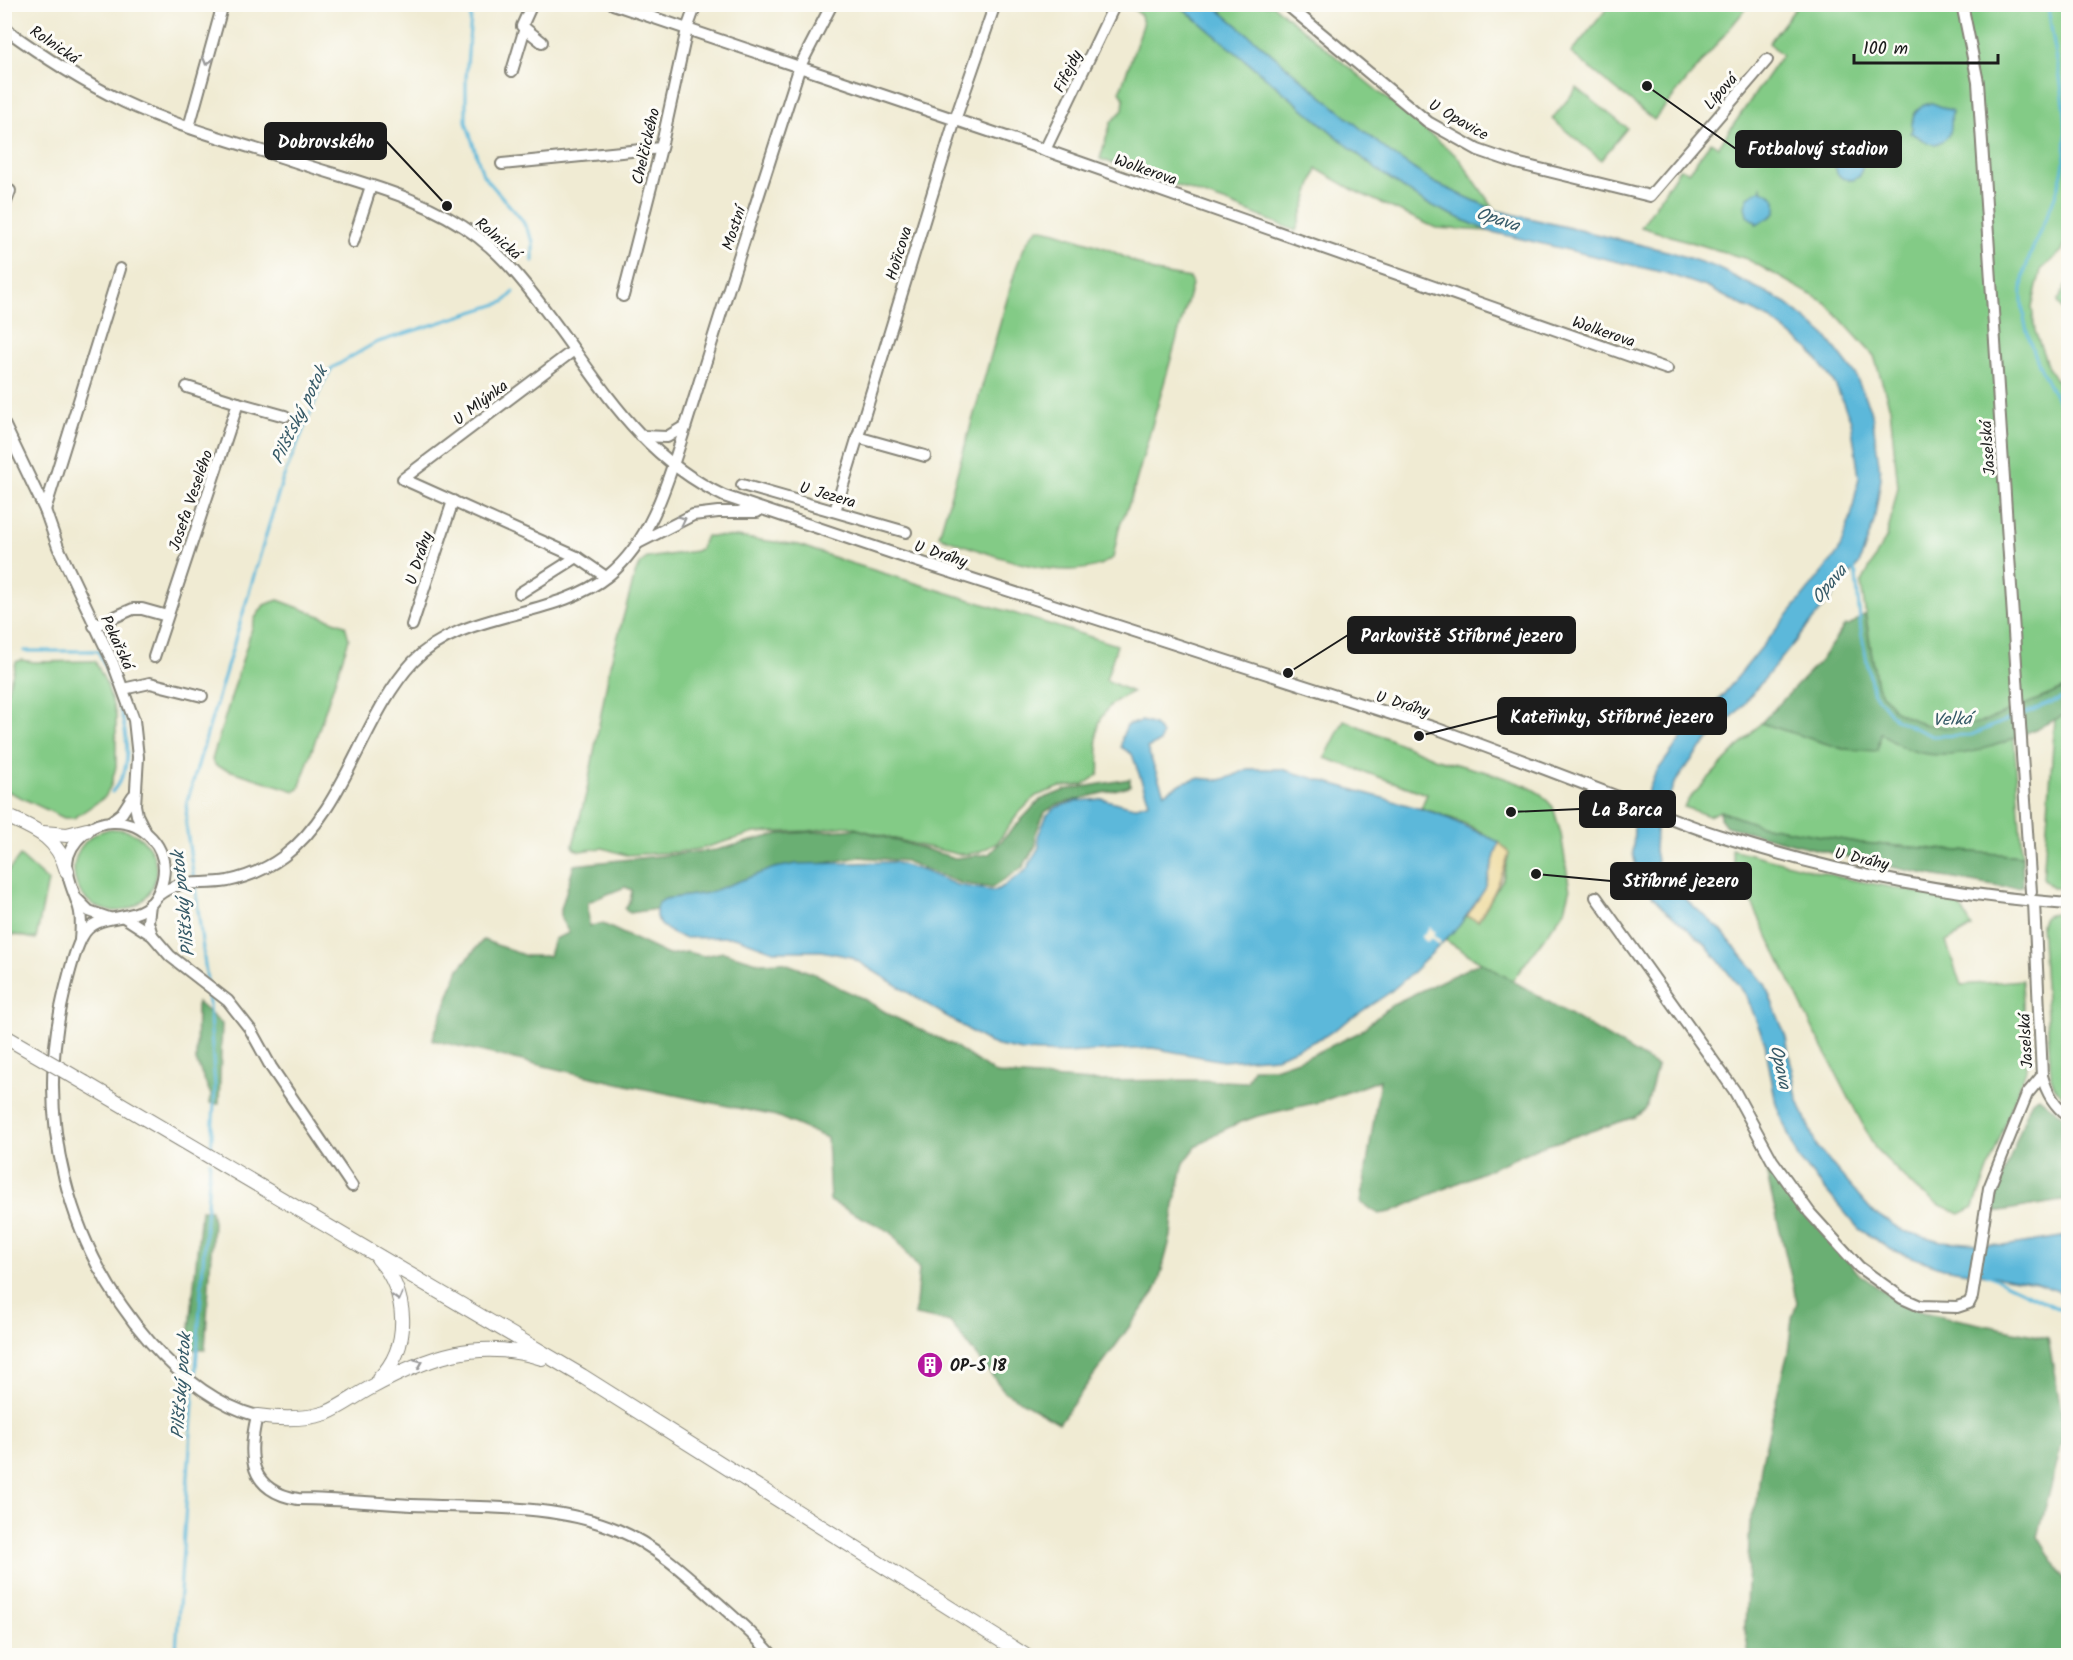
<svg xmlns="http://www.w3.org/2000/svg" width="2073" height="1660" font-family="Kalam,sans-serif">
	<rect width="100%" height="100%" fill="#fdfcf7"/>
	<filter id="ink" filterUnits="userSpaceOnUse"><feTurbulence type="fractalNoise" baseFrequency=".0167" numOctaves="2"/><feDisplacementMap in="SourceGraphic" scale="12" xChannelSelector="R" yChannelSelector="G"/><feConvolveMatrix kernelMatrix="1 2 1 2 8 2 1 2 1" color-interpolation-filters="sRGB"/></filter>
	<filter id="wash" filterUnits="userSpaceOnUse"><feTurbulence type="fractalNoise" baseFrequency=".008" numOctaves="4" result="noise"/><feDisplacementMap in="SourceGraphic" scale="24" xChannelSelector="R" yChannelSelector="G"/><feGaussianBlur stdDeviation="1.35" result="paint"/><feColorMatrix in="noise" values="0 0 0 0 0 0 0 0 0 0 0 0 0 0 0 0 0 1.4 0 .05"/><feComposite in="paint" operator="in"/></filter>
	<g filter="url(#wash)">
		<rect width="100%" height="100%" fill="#f0ebd3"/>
		<g fill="#83cb86" stroke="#507451" stroke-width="1.5">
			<polygon points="1128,5 1179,5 1377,170 1424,202 1488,231 1436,228 1357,192 1317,169 1296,231 1227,203 1100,159 1111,122 1123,110 1124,99 1120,91 1143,25 1141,15"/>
			<polygon points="1213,5 1273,5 1458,157 1495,210 1435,183 1390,153"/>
			<polygon points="1610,5 1610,4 1749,5 1654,120 1571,53"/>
			<polygon points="1798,5 2063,5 2068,40 2068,235 2062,251 2041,270 2032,307 2035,331 2048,367 2068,399 2068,687 1983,722 1950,728 1922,724 1895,711 1877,687 1861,584 1887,536 1898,487 1890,408 1874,356 1826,303 1747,259 1641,227 1680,168 1688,172 1711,142 1718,147 1782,55 1769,43"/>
			<polygon points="1577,88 1627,128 1601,160 1552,119"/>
			<path d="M1038,228L1056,232L1108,249L1155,272L1190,278L1192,285L1132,496L1119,528L1113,558C1069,589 984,552 939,536L1016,268C1021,254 1027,238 1038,228Z"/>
			<polygon points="2068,283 2068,321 2058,302 2065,286"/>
			<path d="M706,536L736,537L799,545L844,561L1117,645L1106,680L1132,692C1110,702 1096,715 1097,741C1098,753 1101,762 1099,774L1083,785L1061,787L1036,796L1018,814L997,843L979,852L969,854H957L914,844L847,826L808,831L755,833L700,849L677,852L626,855L603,848L580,851L574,849L573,845L587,790L610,665L636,571L642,562L647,558L696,551L701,548Z"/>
			<polygon points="278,600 345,625 349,639 299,789 295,791 216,766 212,760 255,618 264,605"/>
			<polygon points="21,660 34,662 95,661 107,685 116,715 116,767 111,785 105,797 74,818 64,818 5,790 5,698 16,662"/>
			<polygon points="2068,713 2068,895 2062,895 2061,888 2052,888 2043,878 2055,719"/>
			<path d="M1344,720L1437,759L1490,773L1527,786L1541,794L1553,807L1561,834L1570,891L1565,910L1512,981L1445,940L1467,916L1478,921L1503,879L1509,853C1487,830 1451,817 1421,808L1427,794L1325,758Z"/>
			<polygon points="1761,723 1843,749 1881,733 1887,738 1977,749 2014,738 2022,856 1861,843 1759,825 1720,811 1709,816 1684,807 1688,800"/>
			<circle cx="115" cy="870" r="41"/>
			<polygon points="1731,849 1844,878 1957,900 1972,927 1946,942 1961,985 2022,980 2026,1069 1974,1207 1960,1214 1938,1204 1916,1189 1875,1148 1807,1017 1735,868"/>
			<polygon points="20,856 48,881 36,939 5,933 5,875"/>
			<path d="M2059,909L2068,910V1105L2054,1086L2051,1077L2041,924C2044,915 2049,913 2058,913Z"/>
		</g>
		<g fill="#6aaf73" stroke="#436648" stroke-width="1.5">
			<path d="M1865,614L1877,687L1895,711L1922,724L1950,728L1983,722L2068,687V713C2014,740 1936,781 1881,733L1878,751L1843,749L1761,723L1820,661L1845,625L1849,626Z"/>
			<polygon points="1130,779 1130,786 1056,805 1045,812 1035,835 1036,845 1023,867 992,888 960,883 905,861 860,857 758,875 708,893 665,899 659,903 656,909 630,913 625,909 630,902 632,890 625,887 588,902 589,926 603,924 668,955 687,952 704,956 723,952 761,963 782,962 820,976 840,988 862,998 892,1016 953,1045 996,1074 1091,1081 1196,1080 1247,1082 1253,1068 1274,1068 1312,1055 1358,1033 1393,1004 1481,962 1657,1066 1646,1109 1635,1117 1538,1148 1391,1212 1379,1214 1361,1203 1380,1080 1323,1101 1258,1116 1236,1124 1215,1134 1196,1147 1184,1163 1174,1205 1171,1236 1158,1285 1154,1293 1059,1423 1005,1392 950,1322 915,1315 919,1269 891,1232 830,1201 827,1138 776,1116 631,1086 432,1040 459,969 483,940 526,956 549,956 554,939 569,933 561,919 561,909 574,865 716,850 779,834 857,829 955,858 989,854 1040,800 1065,790"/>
			<path d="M1720,811L1759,825L1861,843L2022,856L2023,886C2003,890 1980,883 1960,880C1880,867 1803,846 1726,826L1720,818Z"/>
			<polygon points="197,1002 222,1024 219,1104 210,1103 211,1095 196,1061"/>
			<polygon points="2039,1097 2068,1120 2068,1200 1994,1212 1997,1193 2028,1109 2032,1101"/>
			<polygon points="1762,1155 1859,1274 1897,1301 1922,1312 2048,1338 2065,1432 2038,1537 2068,1585 2068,1655 1749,1656 1745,1628 1750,1522 1757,1502 1761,1466 1780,1382 1788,1353 1792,1318 1797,1302"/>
			<polygon points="201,1210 211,1210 213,1222 205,1350 188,1349"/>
		</g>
		<path fill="#eeda9e" stroke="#857b5d" stroke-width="1.5" d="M1499,842L1509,853C1502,878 1492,899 1478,921L1467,916L1485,889Z"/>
		<g fill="#5cb8da" stroke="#3c6a7b" stroke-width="1.5">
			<polygon points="1179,5 1213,5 1390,153 1435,183 1495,210 1671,252 1715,267 1783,301 1825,335 1855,374 1872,414 1881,478 1874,522 1859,564 1739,710 1699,750 1674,784 1656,830 1655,851 1659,870 1678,893 1720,929 1765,984 1786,1037 1797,1098 1817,1147 1873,1212 1903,1231 1941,1241 2004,1246 2068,1236 2068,1295 2036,1283 1943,1268 1892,1250 1859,1229 1798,1158 1776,1104 1765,1043 1746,995 1705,944 1663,908 1639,881 1633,853 1634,826 1655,774 1683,736 1723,695 1838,553 1851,517 1859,477 1851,421 1835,384 1809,349 1771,320 1706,287 1665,273 1488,231 1424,202 1377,170"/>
			<path d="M1932,103L1952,111C1949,127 1957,135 1936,144C1922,143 1918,134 1910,133L1912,130C1911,115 1916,105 1932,103Z"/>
			<path d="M1829,143L1837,145L1842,154C1852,151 1859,154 1863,164L1860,176L1853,180L1842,178L1837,173L1835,165C1819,167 1815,150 1829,143Z"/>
			<path d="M1761,187L1762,190L1773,196C1783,215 1769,218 1756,224V222L1747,216L1745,206L1748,197L1760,190Z"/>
			<polygon points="1142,721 1154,725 1162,734 1160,742 1147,748 1164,793 1184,782 1197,778 1220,780 1233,776 1247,769 1281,769 1439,814 1499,842 1485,889 1459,926 1412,973 1389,993 1325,1036 1306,1045 1276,1057 1223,1061 1153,1048 1065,1053 1022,1051 998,1046 988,1042 851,957 821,951 774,951 735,937 684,938 673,934 661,925 656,917 656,909 659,903 665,899 708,893 774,868 796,864 894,862 924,871 957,885 994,891 1004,886 1026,870 1039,847 1038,836 1047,815 1057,807 1077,801 1102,799 1134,807 1149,802 1132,754 1121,747 1122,737 1127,725"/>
		</g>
		<polygon fill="#f0ebd3" points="1430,927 1435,932 1433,935 1441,942 1439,945 1431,938 1427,942 1421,937"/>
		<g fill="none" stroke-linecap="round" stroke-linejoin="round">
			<g stroke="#5cb8da" stroke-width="3">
				<polyline points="472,4 466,78 466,122 483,175 522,220 533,241 533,261"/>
				<path d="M2048,4C2053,54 2070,104 2065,154C2062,196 2036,231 2025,271C2012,317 2042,379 2068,416"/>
				<polyline points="1853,568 1856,575 1861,631 1873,692 1895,719 1932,736 1971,735 2017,716"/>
				<polyline points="4,648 7,649"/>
				<path d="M24,651H98C112,682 135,738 124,772C121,780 117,786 112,792"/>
				<polyline points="2023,714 2068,696"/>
				<polyline points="194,880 186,824 187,802 282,481 322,385 332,368 375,343 504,302 514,292"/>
				<polyline points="195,886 207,981"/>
				<polyline points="208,990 215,1088 211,1151"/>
				<polyline points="1986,1274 2068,1313"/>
				<polyline points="195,1382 210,1161"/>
				<polyline points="183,1656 176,1650 194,1388"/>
			</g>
		</g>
	</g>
	<g filter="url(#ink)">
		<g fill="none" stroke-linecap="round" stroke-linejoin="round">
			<g stroke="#868478" stroke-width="14">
				<g id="minor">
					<polyline points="532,4 522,26 542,42"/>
					<polyline points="613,4 1045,150 1667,369"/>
					<polyline points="1286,4 1428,122 1478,150 1516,163 1650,196 1767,60"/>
					<polyline points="1962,4 1978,82 2031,892"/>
					<path d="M4,28C42,56 81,81 124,102C179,128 241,143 299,163C360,183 426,197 478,237C503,256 523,281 542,306C600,381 635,453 724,496L898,555L1435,728C1501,752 1566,777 1631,802C1661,814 1690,827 1721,836C1834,873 1950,895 2068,904"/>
					<polyline points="512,71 525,28"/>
					<polyline points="189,127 223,4"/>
					<polyline points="1045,150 1115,4"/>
					<polyline points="502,164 661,148"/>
					<polyline points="4,189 10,191 4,207"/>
					<polyline points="353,242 371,186"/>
					<polyline points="623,296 661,148 687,29 696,4"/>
					<polyline points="574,350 403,479 577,557 606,577"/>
					<polyline points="238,403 285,416"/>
					<polyline points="4,424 45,510 58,547 113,663 134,720 138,757 135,805 137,815 145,831"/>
					<polyline points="641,436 667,437 685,426"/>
					<polyline points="857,437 925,456"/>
					<polyline points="742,485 906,532"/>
					<polyline points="45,510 120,269"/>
					<polyline points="835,511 955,120 995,4"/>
					<polyline points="638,543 693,515 718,512 757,512"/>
					<polyline points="520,593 577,557"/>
					<polyline points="412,625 453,501"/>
					<polyline points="94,626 133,609 142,609 167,616"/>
					<polyline points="154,657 238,403 187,387"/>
					<polyline points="123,689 150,683 202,696"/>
					<polyline points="110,822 122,813 133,796"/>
					<path d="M157,896C181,877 200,886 228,881C247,877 268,868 284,856C345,810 362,717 413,662C463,609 554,620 609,575C653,539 669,477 686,425C697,389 709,352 720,316C747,233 773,149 800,66L832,4"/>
					<polyline points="1596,897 1734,1090 1772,1160 1810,1213 1859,1267 1902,1298 1920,1306 1957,1307 1969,1303 1972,1297 1989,1188 2027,1094 2042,1076"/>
					<polyline points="77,899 89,911 109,918"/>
					<path d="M2034,902L2042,1076C2047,1093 2054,1105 2068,1116"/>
					<polyline points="150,904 148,922 152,935"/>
					<polyline points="124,917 152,935 170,956 228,1001 250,1029 271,1067 352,1186"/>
					<path d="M80,940C81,929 82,918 79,908C70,879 55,859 84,833C92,826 102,822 113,822C143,821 169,847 163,878C152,935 99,903 82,937C73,954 69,975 64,994C34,1117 67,1247 150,1342C179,1375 214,1404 257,1416C247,1456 249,1491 298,1499C335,1499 373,1503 411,1505C479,1508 555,1503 618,1530C656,1546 687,1575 717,1602C736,1619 756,1636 773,1656"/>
				</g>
			</g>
			<g stroke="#868478" stroke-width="16">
				<g id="major">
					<path d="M4,815C35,829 57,836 67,871"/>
					<polyline points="43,833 67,835 87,830"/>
					<polyline points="85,1083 582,1376 1026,1656"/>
					<path d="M378,1258C408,1292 412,1346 379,1379"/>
					<path d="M257,1416C279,1419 304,1420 326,1413C341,1407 355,1396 370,1388C427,1357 477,1338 542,1358"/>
				</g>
			</g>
			<use href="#minor" stroke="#fff" stroke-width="10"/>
			<use href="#major" stroke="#fff" stroke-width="14"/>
			<g stroke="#868478" stroke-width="16" stroke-linecap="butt">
				<polyline id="major-bridge" points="4,1036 85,1083"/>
			</g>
			<use href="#major-bridge" stroke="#fff" stroke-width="14"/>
		</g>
		<defs><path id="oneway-chevron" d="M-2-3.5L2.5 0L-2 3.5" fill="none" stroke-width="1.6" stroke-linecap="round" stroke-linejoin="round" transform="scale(1.5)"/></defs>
		<g stroke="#999">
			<use href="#oneway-chevron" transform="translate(207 61) rotate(106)"/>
			<use href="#oneway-chevron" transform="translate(682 520) rotate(-26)"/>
			<use href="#oneway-chevron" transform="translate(398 1297) rotate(75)"/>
			<use href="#oneway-chevron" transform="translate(419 1363) rotate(-22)"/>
		</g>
	</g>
	<defs>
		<g id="building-disc" transform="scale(1.35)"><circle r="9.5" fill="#b5179e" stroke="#fdfcf7"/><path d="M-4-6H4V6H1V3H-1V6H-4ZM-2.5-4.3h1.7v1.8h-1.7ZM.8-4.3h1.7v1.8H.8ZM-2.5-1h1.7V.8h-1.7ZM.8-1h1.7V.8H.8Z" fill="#fff"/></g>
	</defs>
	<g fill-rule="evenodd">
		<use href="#building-disc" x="930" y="1365"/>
	</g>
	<g text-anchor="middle" stroke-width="6" stroke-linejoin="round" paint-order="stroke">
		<g font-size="16" fill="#1c1c1c" stroke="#fdfcf7">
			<text transform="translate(55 44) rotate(34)" y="6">Rolnická</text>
			<text transform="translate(1067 71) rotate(-64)" y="6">Fifejdy</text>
			<text transform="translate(1720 91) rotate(-49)" y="6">Lípová</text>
			<text transform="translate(1459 119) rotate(30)" y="6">U Opavice</text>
			<text transform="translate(645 146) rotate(-77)" y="6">Chelčického</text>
			<text transform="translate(1146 169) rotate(19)" y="6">Wolkerova</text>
			<text transform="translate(733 228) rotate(-72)" y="6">Mostní</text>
			<text transform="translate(499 238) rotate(41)" y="6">Rolnická</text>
			<text transform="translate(898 253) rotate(-73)" y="6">Hořicova</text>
			<text transform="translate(1604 331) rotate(19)" y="6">Wolkerova</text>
			<text transform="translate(480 402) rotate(-37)" y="6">U Mlýnka</text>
			<text transform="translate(1987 448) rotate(-94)" y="6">Jaselská</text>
			<text transform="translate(828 494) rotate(16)" y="6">U Jezera</text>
			<text transform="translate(190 500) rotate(-71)" y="6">Josefa Veselého</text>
			<text transform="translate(941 553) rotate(18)" y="6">U Dráhy</text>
			<text transform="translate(418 558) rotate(-72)" y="6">U Dráhy</text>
			<text transform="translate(118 642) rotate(65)" y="6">Pekařská</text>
			<text transform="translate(1403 703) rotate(17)" y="6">U Dráhy</text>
			<text transform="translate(1862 858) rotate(13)" y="6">U Dráhy</text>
			<text transform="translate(2025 1041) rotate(-93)" y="6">Jaselská</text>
		</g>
		<g font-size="16" font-weight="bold" fill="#1c1c1c" stroke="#fdfcf7" text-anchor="start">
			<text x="950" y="1371">OP-S 18</text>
		</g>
		<g font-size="18" font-style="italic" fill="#365a68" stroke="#fdfcf7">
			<text transform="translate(1498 219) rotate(18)" y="6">Opava</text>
			<text transform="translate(299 415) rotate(-64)" y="6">Pilšťský potok</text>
			<text transform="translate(1829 584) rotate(-50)" y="6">Opava</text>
			<text transform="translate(1952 719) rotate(-2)" y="6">Velká</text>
			<text transform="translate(183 904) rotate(-96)" y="6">Pilšťský potok</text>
			<text transform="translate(1781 1067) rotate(78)" y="6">Opava</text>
			<text transform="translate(181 1386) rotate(-86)" y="6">Pilšťský potok</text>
		</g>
	</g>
	<path fill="none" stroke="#1c1c1c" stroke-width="2" d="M447 206L386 141M1647 86L1736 149M1288 673L1348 635M1419 736L1498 716M1511 812L1580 809M1536 874L1611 881"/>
	<g fill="#1c1c1c" stroke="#fdfcf7" stroke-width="2">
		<circle cx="447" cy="206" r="6"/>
		<circle cx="1647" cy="86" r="6"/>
		<circle cx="1288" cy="673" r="6"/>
		<circle cx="1419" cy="736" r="6"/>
		<circle cx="1511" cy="812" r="6"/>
		<circle cx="1536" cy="874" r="6"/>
	</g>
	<g fill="#1c1c1c" stroke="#1c1c1c" stroke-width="2">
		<rect x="265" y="123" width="121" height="36" rx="6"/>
		<rect x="1736" y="131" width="165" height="36" rx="6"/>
		<rect x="1348" y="617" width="227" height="36" rx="6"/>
		<rect x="1498" y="698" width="228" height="36" rx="6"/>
		<rect x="1580" y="791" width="95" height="36" rx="6"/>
		<rect x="1611" y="863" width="140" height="36" rx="6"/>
	</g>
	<g font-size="18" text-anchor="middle" font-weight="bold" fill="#fff">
		<text x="326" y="148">Dobrovského</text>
		<text x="1818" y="155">Fotbalový stadion</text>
		<text x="1462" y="642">Parkoviště Stříbrné jezero</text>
		<text x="1612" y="723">Kateřinky, Stříbrné jezero</text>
		<text x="1627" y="816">La Barca</text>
		<text x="1681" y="887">Stříbrné jezero</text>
	</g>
	<rect width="2073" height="1660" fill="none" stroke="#fdfcf7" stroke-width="24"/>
	<path d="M1854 54v9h144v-9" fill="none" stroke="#1c1c1c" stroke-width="3"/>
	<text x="1863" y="54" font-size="18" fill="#1c1c1c" stroke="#fdfcf7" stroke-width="4.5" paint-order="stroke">100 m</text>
</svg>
